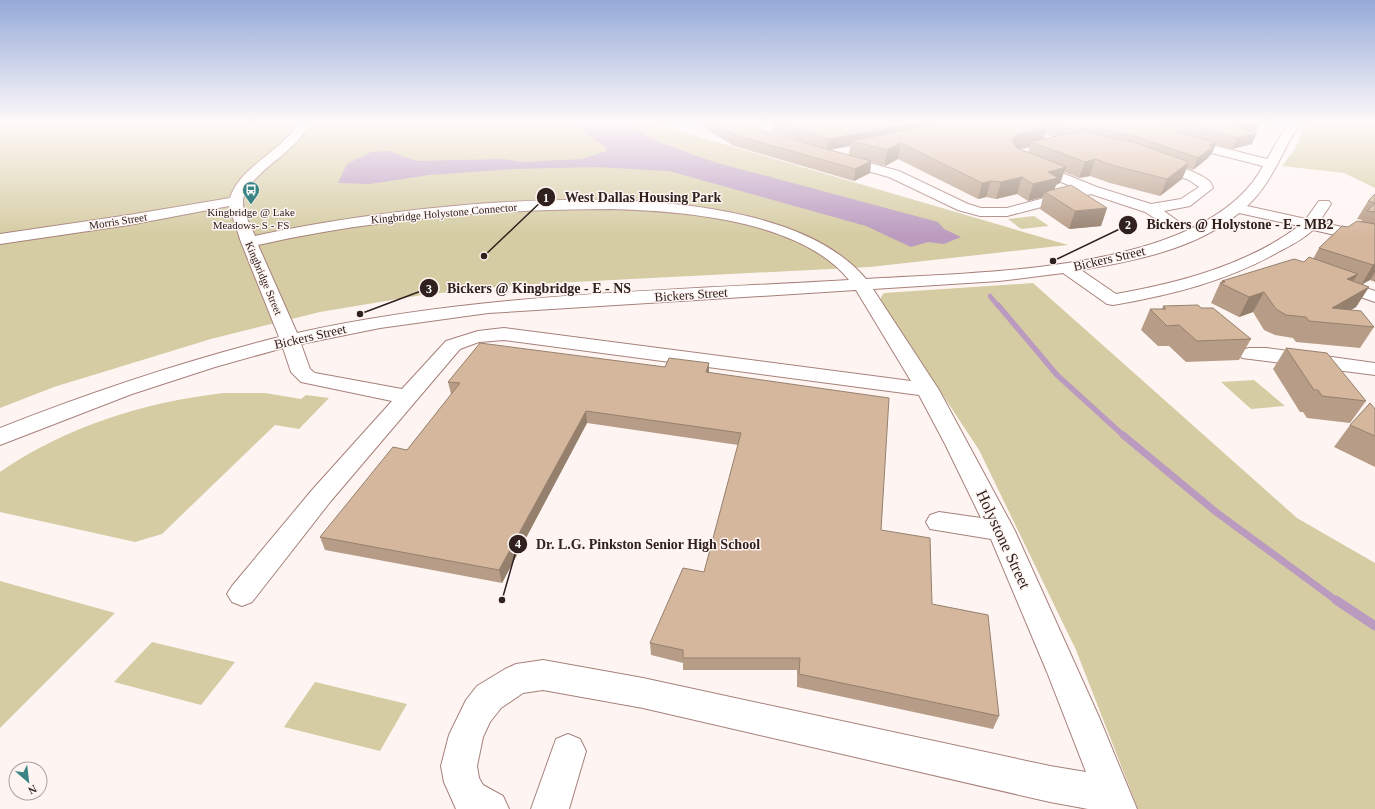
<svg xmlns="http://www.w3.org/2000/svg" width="1375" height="809" font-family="'Times New Roman',serif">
	<rect width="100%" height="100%" fill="#fef5f3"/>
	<g fill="#d5cca3">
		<polygon points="0,123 652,123 1068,245 870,267 515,285 422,295 320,312 211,339 54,387 0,408"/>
		<polygon points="1308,123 1375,123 1375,188 1344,173 1282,166 1295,149 1302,130"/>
		<polygon points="1034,216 1049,226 1021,229 1008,219"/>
		<polygon points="1033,283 1297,518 1375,563 1375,809 1138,809 1076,650 979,450 881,301 881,297 884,293"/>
		<polygon points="1254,380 1285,406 1251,409 1221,382"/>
		<path d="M223,393H265L301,399L306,395L329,398L299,429L275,425L162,534L135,542L0,512V472C65,427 145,402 223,393Z"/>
		<polygon points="0,581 115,613 0,728"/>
		<polygon points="152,642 235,662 201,705 114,682"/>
		<polygon points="315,682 407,704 380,751 284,727"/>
	</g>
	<polygon fill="#ba9bbf" points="574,123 620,123 661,143 714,162 938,222 944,229 961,237 944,244 928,242 911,247 866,226 669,171 595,167 515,169 429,175 370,184 338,183 347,164 371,152 389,151 416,161 503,159 523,162 581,159 607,151 606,147 593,139"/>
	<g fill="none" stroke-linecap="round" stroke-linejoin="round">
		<polyline stroke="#ba9bbf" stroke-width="4.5" points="990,296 998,306"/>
		<polyline stroke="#ba9bbf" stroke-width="5.5" points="998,305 1057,375 1124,436"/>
		<polyline stroke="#ba9bbf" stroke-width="7" points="1123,435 1216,512 1337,601"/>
		<polyline stroke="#ba9bbf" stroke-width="9" points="1336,600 1375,626"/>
		<g stroke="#a7807a" stroke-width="2">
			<g id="minor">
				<path d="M300,123H312C305,133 296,143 287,151C274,163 244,183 243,201C242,212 251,226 255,236C397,205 763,156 866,279C974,272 1206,274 1263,166L1180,145L1178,142L1180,139L1184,138L1267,159L1288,123H1300C1282,150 1272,184 1247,206L1306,219L1319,201H1329L1331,204L1319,222L1375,234V244L1313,230C1303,239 1292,245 1280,251C1228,281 1171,295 1113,305L1107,304L1063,273L999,281L873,289L939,390L1015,531L1099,717L1137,809H1088L1050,802L643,708L543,690L523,693L501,708L490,722L483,737L477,766L479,778L483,785L503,796L509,809H456L444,782L441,766L449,735L466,700L477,686L505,669L516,664L543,660L643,678L1050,766L1086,772L1047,672L991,539L930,529L926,522L930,515L939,512L981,518L945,444L919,395L504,340L479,342L460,349L330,502L252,602L242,606L232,602L227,594L232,586L312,490L392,401L301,382L291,372L283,348L215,367L132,394L0,445V428C91,392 184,361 279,337L241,242L229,206L129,225L0,244V234L129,215L230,198C237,175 261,161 278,146C286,139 293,131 300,123ZM611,209C683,211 801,220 849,280C664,291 478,293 297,333L258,245C374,219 493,209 611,209ZM1239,213L1299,226C1247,265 1179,283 1116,294L1081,270C1134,261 1197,249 1239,213ZM856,290L911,381L504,328L478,331L446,341L402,389L315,373L310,369L301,344L380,328L488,313Z"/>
				<polygon points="779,123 804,123 798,126 754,134 748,131 750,129"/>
				<path d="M997,123H1014L1065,141L1067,144L1065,147L1022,157L1097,187L1151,204L1181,199L1199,187L1189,180L1151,167L1150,164L1151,161C1161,159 1200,173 1208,180C1211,182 1212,185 1213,188L1190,206L1164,211L1182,224L1179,227H1169L1145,212L1091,194L1007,216H980L958,210L889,177L838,163L837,160L843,156L899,171L968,204L981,208H1007L1078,189L1013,162L1009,156L1014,151L1048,143L999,125Z"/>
				<polygon points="1338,278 1375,291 1375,302 1332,287 1329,283 1332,279"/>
				<polygon points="1249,348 1266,348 1375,363 1375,375 1242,358 1239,354 1242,350"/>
				<polygon points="568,734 580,739 586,751 569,809 531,809 556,739"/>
			</g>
		</g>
		<use href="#minor" fill="#fff" fill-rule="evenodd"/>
	</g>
	<g fill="#b79d87" fill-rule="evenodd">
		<path d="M696,123H749L771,134L805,143L772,133V123H1260L1257,130L1251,132L1252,144L1232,149L1216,145L1211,155H1210L1208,158L1193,170L1187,168L1182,179L1160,196L1110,183L1090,176L1079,178L1064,172L1060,183L1056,185L1054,189L1107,208L1101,226L1069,229L1040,209L1043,197L1028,201L1017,194L996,199L986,197L978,199L898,159L885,166L871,162L870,173L854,181L734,146ZM1046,133L1056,136L1044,139ZM850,146L849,155L830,150ZM1030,146L1028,152L1018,148Z"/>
		<polygon points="752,123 771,123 757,125"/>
		<polygon points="1375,194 1375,282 1370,280 1362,284 1369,287 1356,307 1351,310 1374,327 1360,348 1296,342 1293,338 1275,335 1264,330 1253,312 1239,317 1211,303 1220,283 1222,281 1304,262 1313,259 1319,248 1348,227 1361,222 1362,220 1357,219 1368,201"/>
		<polygon points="1163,306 1201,308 1251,339 1239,360 1186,362 1169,346 1158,346 1141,330 1150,309 1162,309"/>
		<polygon points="1286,348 1366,401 1350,423 1307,418 1303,412 1300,412 1273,369"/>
		<polygon points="665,367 709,372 881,530 932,604 999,716 993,729 797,687 797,670 683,670 683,663 651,655 650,643 704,572 738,445 587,423 502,583 325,550 320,537 407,450 452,394 451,394 448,382"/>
		<polygon points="1375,409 1375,467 1334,447 1350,425"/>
	</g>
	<g fill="#95806e">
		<polygon points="757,123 771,123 757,125"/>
		<polygon points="913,123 965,123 851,141 850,146 827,150 828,139"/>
		<polygon points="1247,123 1260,123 1257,130 1231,136 1233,126"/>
		<polygon points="1047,128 1043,143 1031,142 1030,146 1014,150 1012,141 1018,134"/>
		<polygon points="1257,133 1252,144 1232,149 1237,138"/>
		<polygon points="901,143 898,159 885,166 887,150"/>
		<polygon points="1216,143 1211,155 1210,155 1208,158 1193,170 1198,158 1209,145"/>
		<polygon points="1095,159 1090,176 1079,178 1085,162"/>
		<polygon points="871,161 870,173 854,181 855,169"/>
		<polygon points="1189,162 1182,179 1160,196 1167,179"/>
		<polygon points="1066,167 1060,183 1056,185 1053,194 1045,192 1043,197 1028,201 1033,184 1048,172"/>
		<polygon points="1022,177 1017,194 996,199 1001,182"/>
		<polygon points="991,181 986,197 978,199 982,183"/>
		<polygon points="1107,208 1101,226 1069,229 1075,211"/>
		<polygon points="1375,264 1375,272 1370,280 1361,285 1373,265"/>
		<polygon points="1358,274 1345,293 1347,279"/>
		<polygon points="1369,287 1356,307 1329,323 1332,308"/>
		<polygon points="1264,292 1253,312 1239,317 1249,297"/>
		<polygon points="709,363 709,375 706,372"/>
		<polygon points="586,411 587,423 502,583 499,570"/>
	</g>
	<g fill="#d5b79d" stroke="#95806e">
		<polygon points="714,123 749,123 771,134 871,161 855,169 734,135"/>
		<polygon points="776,123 913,123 828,139"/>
		<polygon points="943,123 1034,123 1047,128 1018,134 1012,141 1017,148 1066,167 1048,172 1058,178 1033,184 1022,177 1001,182 991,181 982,183 901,143 887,150 851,141"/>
		<polygon points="1052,123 1148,123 1216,143 1209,145 1213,147 1198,158 1138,137 1099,129 1066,128"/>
		<polygon points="1183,123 1247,123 1233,126 1257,133 1237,138"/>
		<polygon points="1083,132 1094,133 1136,143 1189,162 1167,179 1115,166 1095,159 1085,162 1031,142 1066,134"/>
		<polygon points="1071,185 1107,208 1075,211 1045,192"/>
		<polygon points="1375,194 1375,203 1368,201"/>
		<polygon points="1375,203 1375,212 1367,211"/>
		<polygon points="1357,221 1375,224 1375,264 1373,265 1319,248 1342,226 1348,227"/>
		<polygon points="1309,257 1358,274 1347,279 1369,287 1332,308 1361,311 1374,327 1309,321 1306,317 1286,315 1276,309 1264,292 1249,297 1220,283 1225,282 1222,281 1294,259 1304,262"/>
		<polygon points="1198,305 1201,308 1213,308 1251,339 1197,341 1179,325 1167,326 1150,309 1166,309 1163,306"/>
		<polygon points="480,343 665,367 669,358 709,363 706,372 889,398 881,530 930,538 932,604 988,615 999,716 799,674 800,658 683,658 683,650 650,643 683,568 704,572 741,433 586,411 499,570 320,537 393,447 407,450 460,383 448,382"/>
		<polygon points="1286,348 1327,353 1366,401 1322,396 1318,390 1314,390"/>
		<polygon points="1370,403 1375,409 1375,436 1350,425"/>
	</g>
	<linearGradient id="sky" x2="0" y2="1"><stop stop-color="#95aad8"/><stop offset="0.52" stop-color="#fffafa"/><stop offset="1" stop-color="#fffafa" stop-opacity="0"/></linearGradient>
	<rect width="1375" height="236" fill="url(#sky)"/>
	<defs>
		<g id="bus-pin" transform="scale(0.9)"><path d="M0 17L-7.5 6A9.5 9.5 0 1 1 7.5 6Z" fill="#3b8486" stroke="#fef5f3"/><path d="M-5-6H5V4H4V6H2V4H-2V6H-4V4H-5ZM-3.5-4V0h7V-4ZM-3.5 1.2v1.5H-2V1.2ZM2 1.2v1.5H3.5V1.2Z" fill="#fff"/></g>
	</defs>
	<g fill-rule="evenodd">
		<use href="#bus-pin" x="251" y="190"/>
	</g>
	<g text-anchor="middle" stroke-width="3" stroke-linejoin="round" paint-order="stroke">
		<g font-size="11" fill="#30201e" stroke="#fef5f3">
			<text x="251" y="216">Kingbridge @ Lake<tspan x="251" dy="13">Meadows- S - FS</tspan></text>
		</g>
		<g font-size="11" fill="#30201e" stroke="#fef5f3">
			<text transform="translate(444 213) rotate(-5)" y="4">Kingbridge Holystone Connector</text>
			<text transform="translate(118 221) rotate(-9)" y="4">Morris Street</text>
			<text transform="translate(264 278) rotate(67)" y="4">Kingbridge Street</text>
		</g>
		<g font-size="13" fill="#30201e" stroke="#fef5f3">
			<text transform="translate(1109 258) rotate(-13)" y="5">Bickers Street</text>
			<text transform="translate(691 294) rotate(-4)" y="5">Bickers Street</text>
			<text transform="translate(310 336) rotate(-13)" y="5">Bickers Street</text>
		</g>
		<g font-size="16" fill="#30201e" stroke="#fef5f3">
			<text transform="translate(1004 539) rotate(65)" y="6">Holystone Street</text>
		</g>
	</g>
	<path fill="none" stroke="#30201e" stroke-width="1.5" d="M484 256L546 197M1053 261L1128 225M360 314L429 288M502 600L518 544"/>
	<g fill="#30201e" stroke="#fef5f3" stroke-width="1.5">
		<circle cx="484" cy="256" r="4"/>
		<circle cx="1053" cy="261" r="4"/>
		<circle cx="360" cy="314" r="4"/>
		<circle cx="502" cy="600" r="4"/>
		<circle cx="546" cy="197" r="10"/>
		<circle cx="1128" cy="225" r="10"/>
		<circle cx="429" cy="288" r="10"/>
		<circle cx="518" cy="544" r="10"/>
	</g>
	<g font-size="12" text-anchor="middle" font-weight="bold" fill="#fff">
		<text x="546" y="202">1</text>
		<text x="1128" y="229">2</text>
		<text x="429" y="293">3</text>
		<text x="518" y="548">4</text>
	</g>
	<g font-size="14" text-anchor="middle" font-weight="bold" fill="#30201e" stroke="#fef5f3" stroke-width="3" stroke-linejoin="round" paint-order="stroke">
		<text x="643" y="202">West Dallas Housing Park</text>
		<text x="1240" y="229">Bickers @ Holystone - E - MB2</text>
		<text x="539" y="293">Bickers @ Kingbridge - E - NS</text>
		<text x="648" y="549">Dr. L.G. Pinkston Senior High School</text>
	</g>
	<g transform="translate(28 781) rotate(152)"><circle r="19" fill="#fef5f3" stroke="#aca09e"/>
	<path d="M0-3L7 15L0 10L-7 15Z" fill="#3b8486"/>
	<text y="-6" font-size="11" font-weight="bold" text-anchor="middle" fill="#30201e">N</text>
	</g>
</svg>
